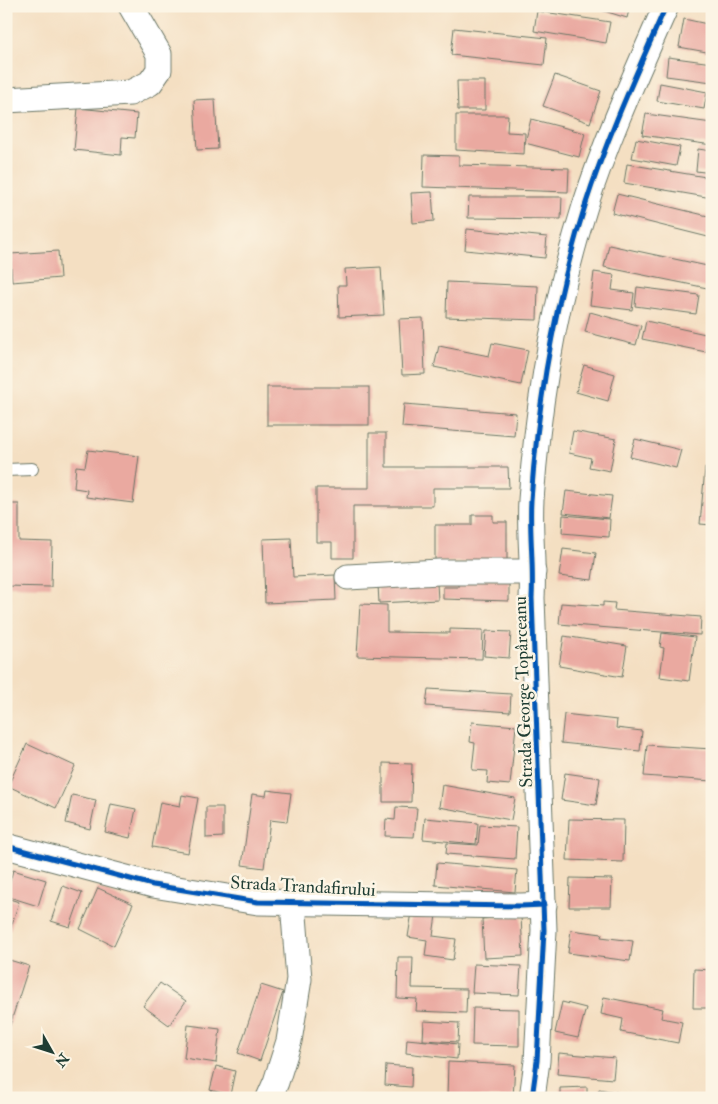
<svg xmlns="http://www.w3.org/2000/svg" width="718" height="1104" font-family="'IM FELL Double Pica',serif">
	<rect width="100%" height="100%" fill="#fcf5e5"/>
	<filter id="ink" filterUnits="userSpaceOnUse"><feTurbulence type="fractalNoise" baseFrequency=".02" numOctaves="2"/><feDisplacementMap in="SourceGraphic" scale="10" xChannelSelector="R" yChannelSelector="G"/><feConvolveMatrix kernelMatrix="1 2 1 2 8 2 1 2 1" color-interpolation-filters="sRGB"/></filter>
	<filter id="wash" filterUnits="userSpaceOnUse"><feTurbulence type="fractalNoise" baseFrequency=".0096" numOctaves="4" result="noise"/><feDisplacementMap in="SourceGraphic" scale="20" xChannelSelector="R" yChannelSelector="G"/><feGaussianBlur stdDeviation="1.12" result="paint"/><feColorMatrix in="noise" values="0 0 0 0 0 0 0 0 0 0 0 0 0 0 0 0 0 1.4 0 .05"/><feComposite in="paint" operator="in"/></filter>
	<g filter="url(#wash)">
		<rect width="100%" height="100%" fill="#f4dfc2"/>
		<g id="blocks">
			<g fill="#eaa9a0">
				<polygon points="588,6 630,6 627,18"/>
				<polygon points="537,11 610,22 606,43 534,31"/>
				<polygon points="684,19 712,25 712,53 679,47"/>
				<polygon points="454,28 547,38 544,65 451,55"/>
				<polygon points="668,57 712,63 712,82 666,76"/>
				<polygon points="555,75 601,91 590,123 543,106"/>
				<polygon points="457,81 485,81 485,110 458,110"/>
				<polygon points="660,83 707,92 704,109 657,101"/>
				<polygon points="215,99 218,149 197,150 194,100"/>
				<polygon points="78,108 137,114 135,138 122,137 121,155 74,150"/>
				<polygon points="646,114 712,123 712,145 642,135"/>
				<polygon points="456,115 508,115 507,132 525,133 524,154 456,150"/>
				<polygon points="531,119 585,133 579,157 525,143"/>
				<polygon points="636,139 680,147 676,166 632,158"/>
				<polygon points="698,149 712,151 712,173 696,171"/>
				<polygon points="424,155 459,156 459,165 569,168 568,192 423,187"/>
				<polygon points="627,164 712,178 712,198 624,183"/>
				<polygon points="432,192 434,221 413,223 411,193"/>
				<polygon points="617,194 712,217 712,238 612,213"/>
				<polygon points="469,197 562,197 561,219 468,218"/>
				<polygon points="6,221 9,221 10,243 6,243"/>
				<polygon points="467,229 547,237 545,258 465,250"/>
				<polygon points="609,245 712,267 712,289 604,267"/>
				<polygon points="58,251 60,278 12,282 10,254"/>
				<polygon points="381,267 384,315 339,317 338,285 346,285 345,269"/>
				<polygon points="594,272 614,275 612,290 634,293 632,310 590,305"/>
				<polygon points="447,282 538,286 537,320 446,317"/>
				<polygon points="637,287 699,295 696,314 635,306"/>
				<polygon points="590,312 641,326 636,345 585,332"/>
				<polygon points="423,318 425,374 402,375 399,319"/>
				<polygon points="646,321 710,335 706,352 642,339"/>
				<polygon points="492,343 528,350 521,385 434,367 439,346 489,356"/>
				<polygon points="584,365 615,374 608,401 576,392"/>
				<rect x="267" y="387" width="102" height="38"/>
				<polygon points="404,404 516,413 514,436 402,427"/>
				<polygon points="573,431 616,439 610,471 589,467 591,458 569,453"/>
				<polygon points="369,433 386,433 386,467 508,467 509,488 433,488 433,506 353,506 353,558 332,558 332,542 316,542 316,488 369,488"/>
				<polygon points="635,439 681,450 676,468 630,457"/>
				<polygon points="88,450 139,456 133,503 86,497 87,490 74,488 76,466 85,467"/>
				<polygon points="705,468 712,468 712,525 700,524"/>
				<polygon points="566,491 612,496 609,518 563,513"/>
				<polygon points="6,504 19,504 19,541 52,542 51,587 6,586"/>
				<polygon points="472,515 493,515 493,522 507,522 507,562 435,562 435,525 472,525"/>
				<polygon points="563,515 610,519 609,537 562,533"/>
				<polygon points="291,538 293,577 335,575 336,600 265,603 263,539"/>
				<polygon points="563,549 596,553 592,580 559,576"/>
				<polygon points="458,579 509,580 509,601 443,599 443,587 458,587"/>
				<polygon points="437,583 438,600 379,603 378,585"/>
				<polygon points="603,602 615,603 614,610 701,617 700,635 559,624 561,603 603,606"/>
				<polygon points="360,604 387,605 387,632 450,633 450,629 483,630 482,659 357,656"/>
				<polygon points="486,631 511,632 509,658 484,656"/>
				<polygon points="662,633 695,637 689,681 660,677 664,648 660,647"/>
				<polygon points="564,636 627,646 622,677 559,666"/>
				<polygon points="428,689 511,694 510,712 426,706"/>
				<polygon points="564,714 617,720 616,728 642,731 640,751 561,743"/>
				<polygon points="472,722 516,726 510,785 487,783 488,771 472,770 475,743 470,742"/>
				<polygon points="27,744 75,766 56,808 8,786"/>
				<polygon points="647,745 712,749 712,781 644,776"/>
				<polygon points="383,763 412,764 411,802 383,802"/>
				<polygon points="565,773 600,778 596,805 561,800"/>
				<polygon points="442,785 515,798 511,820 439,807"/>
				<polygon points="267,790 291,793 287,822 270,820 264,868 242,865 252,794 266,796"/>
				<polygon points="72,795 96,800 90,829 66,823"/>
				<polygon points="182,795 198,798 188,853 152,847 160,802 180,806"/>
				<polygon points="111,804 136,809 130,838 105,832"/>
				<polygon points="206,807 223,807 223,837 206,838"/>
				<polygon points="396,807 417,808 414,837 385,836 386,819 395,820"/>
				<polygon points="425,818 478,823 476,844 423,839"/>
				<polygon points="569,819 624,820 623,862 567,860"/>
				<polygon points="480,825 517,827 515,859 446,854 447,843 478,845"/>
				<polygon points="437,863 517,870 515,892 435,885"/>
				<polygon points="13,870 46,880 38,906 6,896"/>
				<polygon points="570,878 612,879 611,907 569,907"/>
				<polygon points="63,886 82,893 70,927 51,921"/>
				<polygon points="98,888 133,904 114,946 80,929"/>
				<polygon points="6,898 19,902 10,930 6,928"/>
				<polygon points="412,912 436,915 433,936 456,939 453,960 425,956 427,940 408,937"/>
				<polygon points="521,916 523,956 484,958 482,919"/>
				<polygon points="571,930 602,934 601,937 633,941 630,961 568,953"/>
				<polygon points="398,957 413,957 412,988 467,989 466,1013 416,1011 417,999 397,998"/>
				<polygon points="6,959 29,966 7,1034 6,1034"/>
				<polygon points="474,964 521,966 519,995 472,993"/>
				<polygon points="694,969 712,970 712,1008 693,1008"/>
				<polygon points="160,983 186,1001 169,1025 143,1006"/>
				<polygon points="261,985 283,992 260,1061 238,1053"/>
				<polygon points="604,997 663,1009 661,1018 682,1022 678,1043 621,1032 623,1019 601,1014"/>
				<polygon points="562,1002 586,1008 578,1038 555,1033"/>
				<polygon points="473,1008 519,1009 519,1046 472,1045"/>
				<polygon points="424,1021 459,1023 458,1042 423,1040"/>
				<polygon points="188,1025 220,1029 216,1063 184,1058"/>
				<polygon points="407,1039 458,1044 457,1059 406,1053"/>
				<polygon points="559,1053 615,1058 613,1079 557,1074"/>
				<polygon points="6,1058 12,1062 6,1071"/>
				<polygon points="448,1062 515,1065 513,1098 447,1097"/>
				<polygon points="386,1065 412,1067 411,1087 385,1085"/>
				<polygon points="216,1066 235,1071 230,1095 210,1090"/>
				<polygon points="587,1087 587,1098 560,1098 560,1088"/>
				<polygon points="599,1089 642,1097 642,1098 597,1098"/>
			</g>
		</g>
	</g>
	<g filter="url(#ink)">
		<use href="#blocks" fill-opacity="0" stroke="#6a7666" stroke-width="1"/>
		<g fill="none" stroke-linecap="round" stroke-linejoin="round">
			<g stroke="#6a7666" stroke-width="14">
				<polyline id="service" points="6,470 32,469"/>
			</g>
			<g stroke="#6a7666" stroke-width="27">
				<g id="minor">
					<polyline points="6,100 130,93 150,83 159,70 159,54 131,6"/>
					<polyline points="348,577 439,572 533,572"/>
					<polyline points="6,846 153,885 258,902 521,906 544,905"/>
					<polyline points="269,1098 276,1082 289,1041 299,979 293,903"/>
					<path d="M532,1098L537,1061L544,930L532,598C534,565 529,532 531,500C538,401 555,301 585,206C607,137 637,72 666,6"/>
				</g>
			</g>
			<use href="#service" stroke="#fff" stroke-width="12"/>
			<use href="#minor" stroke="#fff" stroke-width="25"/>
			<g stroke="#fcf5e5" stroke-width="8">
				<g id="cycleway">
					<polyline points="6,846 153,885 258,902 521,906 544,905"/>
					<path d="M532,1098L537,1061L544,930L532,598C534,565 529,532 531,500C538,401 555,301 585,206C607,137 637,72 666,6"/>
				</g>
			</g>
			<use href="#cycleway" stroke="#0057b8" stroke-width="5"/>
		</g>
	</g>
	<g text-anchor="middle" stroke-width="5" stroke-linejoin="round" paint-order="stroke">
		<g font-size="18" fill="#1f3d34" stroke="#fcf5e5">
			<text transform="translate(523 692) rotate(-92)" y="6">Strada George Topârceanu</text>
			<text transform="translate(303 886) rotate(3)" y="6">Strada Trandafirului</text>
		</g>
	</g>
	<rect width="718" height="1104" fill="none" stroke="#fcf5e5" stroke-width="25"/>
	<g transform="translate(52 1052) rotate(129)" stroke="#fcf5e5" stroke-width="4" paint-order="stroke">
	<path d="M0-4L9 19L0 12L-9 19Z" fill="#1f3d34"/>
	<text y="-8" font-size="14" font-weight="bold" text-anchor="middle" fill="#1f3d34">N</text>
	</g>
</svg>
